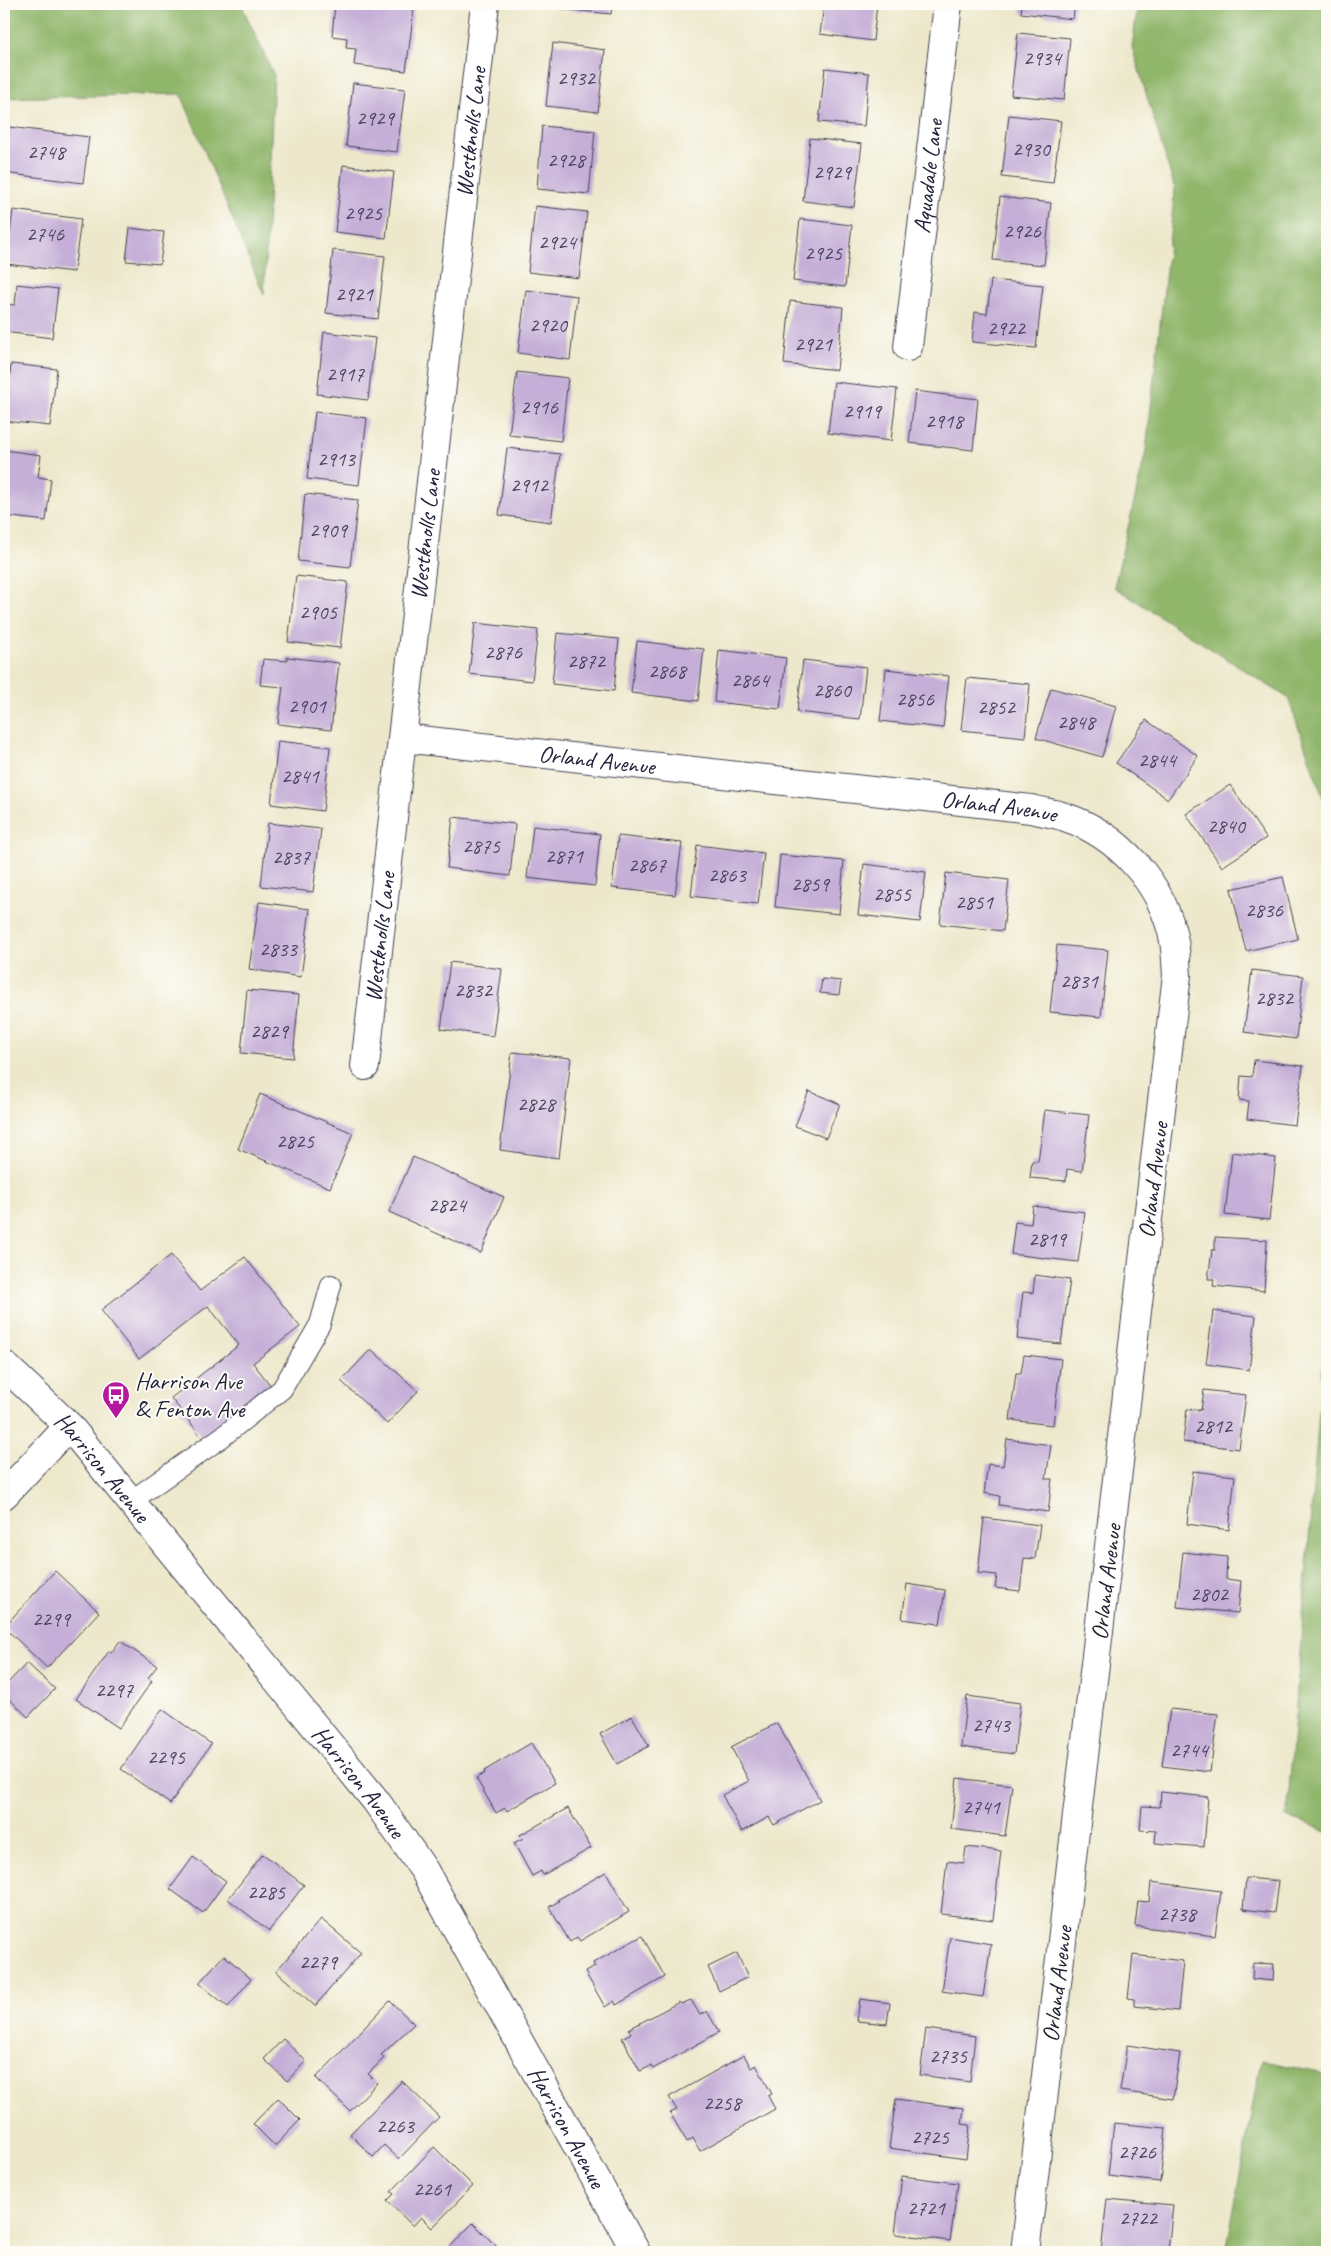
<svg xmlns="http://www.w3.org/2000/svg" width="1331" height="2256" font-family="Caveat,sans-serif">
	<rect width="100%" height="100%" fill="#fdfcf7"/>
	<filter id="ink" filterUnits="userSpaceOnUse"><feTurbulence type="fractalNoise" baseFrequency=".02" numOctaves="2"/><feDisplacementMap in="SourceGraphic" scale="10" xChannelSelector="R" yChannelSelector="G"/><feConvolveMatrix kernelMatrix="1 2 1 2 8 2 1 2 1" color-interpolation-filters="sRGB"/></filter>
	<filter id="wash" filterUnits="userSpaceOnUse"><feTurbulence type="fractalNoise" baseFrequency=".0096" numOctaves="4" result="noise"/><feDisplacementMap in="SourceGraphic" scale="20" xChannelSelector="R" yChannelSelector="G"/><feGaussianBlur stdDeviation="1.12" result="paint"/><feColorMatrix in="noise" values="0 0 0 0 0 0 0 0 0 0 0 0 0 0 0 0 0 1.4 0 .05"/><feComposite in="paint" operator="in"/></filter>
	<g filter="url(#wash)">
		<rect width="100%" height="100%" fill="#ede8cb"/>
		<g fill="#90b66b" stroke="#596c53">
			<polygon points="4,4 241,4 274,75 264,295 181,94 4,98"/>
			<polygon points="1138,4 1327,4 1327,809 1288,698 1114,587 1146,451 1175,189 1132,47"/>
			<polygon points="1327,1311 1327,1831 1287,1817"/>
			<polygon points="1261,2060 1327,2075 1327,2252 1226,2252"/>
		</g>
		<g id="blocks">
			<g fill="#c5aed7">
				<polygon points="335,4 366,4 414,9 406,71 354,65 356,49 346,48 347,38 332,36"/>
				<polygon points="562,4 612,4 611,14 562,9"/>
				<polygon points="824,4 877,4 873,41 820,34"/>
				<polygon points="1022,4 1075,4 1073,19 1021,13"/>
				<polygon points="1018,33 1070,38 1064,100 1011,95"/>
				<polygon points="553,43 605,50 598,112 546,106"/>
				<polygon points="825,68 869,73 864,126 819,122"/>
				<polygon points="353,83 405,89 397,152 346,146"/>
				<polygon points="1009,115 1061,121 1053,183 1002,177"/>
				<polygon points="542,126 595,131 589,194 537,189"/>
				<polygon points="9,127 89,137 83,183 4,173"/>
				<polygon points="810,138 862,144 854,207 803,201"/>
				<polygon points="343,165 394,172 386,238 335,232"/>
				<polygon points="1000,197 1051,203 1044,265 993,260"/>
				<polygon points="535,206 587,212 579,278 528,272"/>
				<polygon points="13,210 81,219 74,272 6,264"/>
				<polygon points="800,219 852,225 845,287 793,281"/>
				<polygon points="130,228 164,232 160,264 126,261"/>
				<polygon points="333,250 385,256 378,319 326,313"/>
				<polygon points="991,280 1043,285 1036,348 972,342 975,312 987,314"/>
				<polygon points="17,284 58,289 52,338 4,332 4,304 15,305"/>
				<polygon points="526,290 577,296 570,360 518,353"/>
				<polygon points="790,301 843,307 837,370 784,364"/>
				<polygon points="324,332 375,338 368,400 317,394"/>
				<polygon points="11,364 57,369 50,426 4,421 4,385 9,385"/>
				<polygon points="517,372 568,378 561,441 509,435"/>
				<polygon points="834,382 897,389 891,441 828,433"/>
				<polygon points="915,391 978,399 973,450 909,443"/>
				<polygon points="315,412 367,418 359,485 307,479"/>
				<polygon points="507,448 560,454 551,522 499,515"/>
				<polygon points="4,450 41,455 38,477 51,479 46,521 4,516"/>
				<polygon points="305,494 358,500 350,567 298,561"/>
				<polygon points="296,576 348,582 340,648 288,642"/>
				<polygon points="475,623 538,630 532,681 469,674"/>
				<polygon points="557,633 619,639 614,691 552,684"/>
				<polygon points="637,641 704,649 698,701 631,693"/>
				<polygon points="719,650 786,658 780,709 714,702"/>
				<polygon points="287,657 339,663 331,730 278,724 283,687 260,685 263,659 287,661"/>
				<polygon points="803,660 866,667 860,719 797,712"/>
				<polygon points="886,669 949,676 943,728 880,721"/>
				<polygon points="967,678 1030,684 1025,737 961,730"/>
				<polygon points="1051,688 1116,706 1102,757 1036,738"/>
				<polygon points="1146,720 1198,756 1168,799 1116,763"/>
				<polygon points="278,741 330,747 323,811 271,804"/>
				<polygon points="1230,785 1266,838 1222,867 1186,814"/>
				<polygon points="453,817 515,824 510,876 447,868"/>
				<polygon points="268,823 321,829 313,892 261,886"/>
				<polygon points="533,826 600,834 595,886 527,878"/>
				<polygon points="618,836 682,843 675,895 612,888"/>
				<polygon points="697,845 764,853 758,904 691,896"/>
				<polygon points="780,855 844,861 839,914 775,907"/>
				<polygon points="864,864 926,872 920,922 858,915"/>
				<polygon points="946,873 1009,880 1003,931 940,924"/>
				<polygon points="1283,877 1298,939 1246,951 1231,889"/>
				<polygon points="259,902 310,909 301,977 249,969"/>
				<polygon points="1057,945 1108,950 1101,1017 1050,1012"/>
				<polygon points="450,962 502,969 493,1036 441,1029"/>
				<polygon points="1252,970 1303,976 1296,1039 1244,1032"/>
				<polygon points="822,979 841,981 839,995 820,993"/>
				<polygon points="247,990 299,995 293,1058 241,1053"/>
				<polygon points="512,1052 571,1058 559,1158 500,1150"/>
				<polygon points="1254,1060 1303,1066 1295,1125 1247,1119 1249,1101 1239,1100 1241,1076 1252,1077"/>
				<polygon points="809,1091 840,1104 826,1138 795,1126"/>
				<polygon points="260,1094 353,1133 330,1188 238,1149"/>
				<polygon points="1045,1110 1089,1115 1082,1171 1067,1169 1066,1181 1030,1178 1032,1161 1038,1161"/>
				<polygon points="1232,1152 1276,1158 1269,1220 1225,1215"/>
				<polygon points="413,1157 504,1197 481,1253 389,1212"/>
				<polygon points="1033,1206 1085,1212 1078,1262 1011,1254 1015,1222 1031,1224"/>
				<polygon points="1215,1237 1267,1240 1264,1291 1213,1286 1214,1279 1208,1279 1212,1250 1215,1250"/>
				<polygon points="171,1255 200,1291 245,1257 300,1327 253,1363 275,1391 207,1444 171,1398 239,1345 208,1306 139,1359 101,1310"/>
				<polygon points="1035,1275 1070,1280 1061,1344 1017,1339 1023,1292 1033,1293"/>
				<polygon points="1213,1311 1256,1316 1249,1370 1206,1364"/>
				<polygon points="371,1349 418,1391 387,1424 341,1381"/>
				<polygon points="1024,1355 1061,1359 1053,1425 1010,1420 1016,1373 1021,1373"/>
				<polygon points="1204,1390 1246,1395 1239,1449 1183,1442 1187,1409 1201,1410"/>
				<polygon points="1007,1439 1051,1445 1046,1479 1052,1479 1048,1512 999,1505 1000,1496 984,1493 988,1464 1003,1466"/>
				<polygon points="1193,1471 1235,1476 1229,1530 1187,1524"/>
				<polygon points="984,1518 1040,1525 1035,1559 1024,1558 1020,1591 995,1588 997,1575 978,1573"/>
				<polygon points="1183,1552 1227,1557 1226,1579 1241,1581 1238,1613 1177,1607"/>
				<polygon points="55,1571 99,1612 47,1668 4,1627"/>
				<polygon points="907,1584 945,1590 940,1624 902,1619"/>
				<polygon points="120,1641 157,1666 148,1678 152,1681 119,1728 76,1699 109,1651 112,1652"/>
				<polygon points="27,1663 55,1689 28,1717 4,1694 4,1687"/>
				<polygon points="967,1696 1020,1703 1014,1754 961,1747"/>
				<polygon points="162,1709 211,1744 170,1804 121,1769"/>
				<polygon points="1170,1709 1218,1714 1210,1772 1162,1766"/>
				<polygon points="632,1716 649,1746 617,1764 600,1734"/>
				<polygon points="777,1723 820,1800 774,1825 769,1817 742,1832 722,1795 749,1781 731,1747"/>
				<polygon points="531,1743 555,1783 507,1811 505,1808 496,1813 476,1778 485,1773 484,1771"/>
				<polygon points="957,1778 1012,1785 1005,1836 951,1829"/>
				<polygon points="1161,1792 1208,1797 1204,1847 1155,1843 1156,1831 1140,1830 1142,1806 1160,1807"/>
				<polygon points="568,1808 591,1848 543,1875 541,1871 532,1876 514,1843 523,1838 520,1835"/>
				<polygon points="966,1847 1001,1851 993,1920 941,1914 947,1861 964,1863"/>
				<polygon points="263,1854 304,1885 269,1931 228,1899"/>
				<polygon points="193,1857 226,1881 203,1913 170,1889"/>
				<polygon points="606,1872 629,1912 580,1941 577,1937 570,1942 549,1907 559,1901 557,1900"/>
				<polygon points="1246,1878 1278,1881 1274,1913 1243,1909"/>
				<polygon points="1151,1882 1221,1891 1215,1936 1135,1926 1138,1901 1149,1902"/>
				<polygon points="321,1919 361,1953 315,2006 276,1971"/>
				<polygon points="642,1936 665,1977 616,2005 614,2001 605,2007 585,1972 595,1967 593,1963"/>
				<polygon points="950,1937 991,1944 983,1997 942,1991"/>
				<polygon points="737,1953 748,1977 719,1991 708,1967"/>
				<polygon points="224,1955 251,1979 228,2007 199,1983"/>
				<polygon points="1133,1955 1183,1961 1178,2011 1134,2006 1134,1999 1128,1998"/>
				<polygon points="1253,1963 1274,1964 1273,1981 1252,1979"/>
				<polygon points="860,1999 890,2003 887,2024 857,2021"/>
				<polygon points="691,2000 700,2015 707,2011 719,2032 653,2069 651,2066 640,2071 622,2038 631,2033 629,2029 679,2002 681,2004"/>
				<polygon points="390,2001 414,2024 381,2055 384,2058 368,2074 377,2083 350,2111 316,2078"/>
				<polygon points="926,2029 975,2036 970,2082 920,2075"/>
				<polygon points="283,2039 306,2061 287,2081 264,2059"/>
				<polygon points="1127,2045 1180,2053 1173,2099 1120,2091"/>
				<polygon points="744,2055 751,2068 756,2065 772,2094 768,2096 775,2109 700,2151 693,2138 687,2142 670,2113 677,2110 669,2097"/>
				<polygon points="402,2081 439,2117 399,2159 384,2145 373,2157 350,2134"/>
				<polygon points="278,2098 300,2120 275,2146 253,2124"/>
				<polygon points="896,2099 964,2108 962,2124 970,2125 966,2159 889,2148"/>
				<polygon points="1114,2123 1166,2128 1160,2182 1108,2176"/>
				<polygon points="434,2147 473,2186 432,2228 421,2217 413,2226 387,2201 394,2194 391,2192"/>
				<polygon points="902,2176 958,2183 950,2241 895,2234"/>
				<polygon points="1107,2199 1173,2205 1168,2252 1101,2252"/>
				<polygon points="473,2223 502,2252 445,2252"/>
			</g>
		</g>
	</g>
	<g filter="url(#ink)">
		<use href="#blocks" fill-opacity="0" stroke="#404051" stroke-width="1"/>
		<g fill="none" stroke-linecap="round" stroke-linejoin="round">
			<g stroke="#404051" stroke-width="22">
				<polyline id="lane" points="131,1501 222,1437 282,1389 320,1324 331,1285"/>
			</g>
			<g stroke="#404051" stroke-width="30">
				<g id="street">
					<path id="s1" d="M908,347L948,4"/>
					<path id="s2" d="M403,738L1031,809C1042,812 1054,813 1065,817C1119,835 1163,884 1174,941C1176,952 1176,964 1177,975L1025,2252"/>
					<path id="s3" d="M365,1066L485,4"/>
					<polyline points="4,1495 69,1426"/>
				</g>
			</g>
			<g stroke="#404051" stroke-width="30">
				<g id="secondary">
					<path id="s4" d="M4,1365L69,1426L376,1801L424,1870L636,2252"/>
				</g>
			</g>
			<use href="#lane" stroke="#fff" stroke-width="20"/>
			<use href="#street" stroke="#fff" stroke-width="28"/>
			<use href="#secondary" stroke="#fff" stroke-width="28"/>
		</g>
	</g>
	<defs>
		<g id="bus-pin" transform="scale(1.4375)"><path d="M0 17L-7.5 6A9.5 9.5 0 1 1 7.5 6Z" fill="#b5179e" stroke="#fdfcf7"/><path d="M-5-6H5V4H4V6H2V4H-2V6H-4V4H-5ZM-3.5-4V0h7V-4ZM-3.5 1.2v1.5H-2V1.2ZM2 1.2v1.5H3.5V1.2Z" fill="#fff"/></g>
	</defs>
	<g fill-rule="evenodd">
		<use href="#bus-pin" x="116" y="1395"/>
	</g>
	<g text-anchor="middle" stroke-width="4" stroke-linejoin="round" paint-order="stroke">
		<g font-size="21" fill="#4b4562">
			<text x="1042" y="65">2934</text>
			<text x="576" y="85">2932</text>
			<text x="375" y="125">2929</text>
			<text x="1031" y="156">2930</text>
			<text x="46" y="159">2748</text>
			<text x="566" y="167">2928</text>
			<text x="832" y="179">2929</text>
			<text x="363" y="220">2925</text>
			<text x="1022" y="238">2926</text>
			<text x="45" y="241">2746</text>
			<text x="557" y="249">2924</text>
			<text x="823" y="260">2925</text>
			<text x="354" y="301">2921</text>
			<text x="548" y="332">2920</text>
			<text x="1006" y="335">2922</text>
			<text x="813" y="351">2921</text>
			<text x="345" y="381">2917</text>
			<text x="539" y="414">2916</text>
			<text x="862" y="418">2919</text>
			<text x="944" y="428">2918</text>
			<text x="336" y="466">2913</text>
			<text x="529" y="492">2912</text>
			<text x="328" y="537">2909</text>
			<text x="318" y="619">2905</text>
			<text x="503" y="659">2876</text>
			<text x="586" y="668">2872</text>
			<text x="667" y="678">2868</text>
			<text x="750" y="687">2864</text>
			<text x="832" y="697">2860</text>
			<text x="915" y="706">2856</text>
			<text x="307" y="713">2901</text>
			<text x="996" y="714">2852</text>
			<text x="1076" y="729">2848</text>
			<text x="1157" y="767">2844</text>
			<text x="300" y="783">2841</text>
			<text x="1226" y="833">2840</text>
			<text x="481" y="853">2875</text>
			<text x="564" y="863">2871</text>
			<text x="291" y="864">2837</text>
			<text x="647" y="872">2867</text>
			<text x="727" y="882">2863</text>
			<text x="810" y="891">2859</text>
			<text x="892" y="901">2855</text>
			<text x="974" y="909">2851</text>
			<text x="1264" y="917">2836</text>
			<text x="278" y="956">2833</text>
			<text x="1079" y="988">2831</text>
			<text x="473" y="997">2832</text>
			<text x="1274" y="1005">2832</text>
			<text x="269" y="1038">2829</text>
			<text x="536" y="1111">2828</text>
			<text x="295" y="1148">2825</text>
			<text x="447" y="1212">2824</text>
			<text x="1047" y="1246">2819</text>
			<text x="1213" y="1433">2812</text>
			<text x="1209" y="1601">2802</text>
			<text x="51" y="1626">2299</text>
			<text x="114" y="1697">2297</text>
			<text x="991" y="1732">2743</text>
			<text x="1189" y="1757">2744</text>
			<text x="166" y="1764">2295</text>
			<text x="981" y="1814">2741</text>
			<text x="266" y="1899">2285</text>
			<text x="1177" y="1921">2738</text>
			<text x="318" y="1969">2279</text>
			<text x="948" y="2063">2735</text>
			<text x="722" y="2110">2258</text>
			<text x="395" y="2133">2263</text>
			<text x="930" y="2144">2725</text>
			<text x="1137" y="2159">2726</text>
			<text x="432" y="2196">2261</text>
			<text x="926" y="2215">2721</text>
			<text x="1138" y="2225">2722</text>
		</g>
		<g font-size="24" fill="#22223b" stroke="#fdfcf7">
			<text dy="8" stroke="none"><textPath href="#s3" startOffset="940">Westknolls Lane</textPath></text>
			<text dy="8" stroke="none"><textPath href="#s1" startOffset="172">Aquadale Lane</textPath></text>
			<text dy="8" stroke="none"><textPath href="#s3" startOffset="535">Westknolls Lane</textPath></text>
			<text dy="8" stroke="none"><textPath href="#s2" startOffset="195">Orland Avenue</textPath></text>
			<text dy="8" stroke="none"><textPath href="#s2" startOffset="600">Orland Avenue</textPath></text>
			<text dy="8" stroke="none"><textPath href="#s3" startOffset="130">Westknolls Lane</textPath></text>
			<text transform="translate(1153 1180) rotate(-83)" y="8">Orland Avenue</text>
			<text dy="8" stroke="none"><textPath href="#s4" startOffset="142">Harrison Avenue</textPath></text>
			<text transform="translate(1106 1582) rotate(-83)" y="8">Orland Avenue</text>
			<text dy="8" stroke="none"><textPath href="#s4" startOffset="548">Harrison Avenue</textPath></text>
			<text transform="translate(1057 1984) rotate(-83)" y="8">Orland Avenue</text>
			<text dy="8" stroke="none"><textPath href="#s4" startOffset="952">Harrison Avenue</textPath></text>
		</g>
		<g font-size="24" fill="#22223b" stroke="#fdfcf7" text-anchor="start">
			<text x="135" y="1389">Harrison Ave<tspan x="135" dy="28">&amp; Fenton Ave</tspan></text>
		</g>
	</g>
	<rect width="1331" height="2256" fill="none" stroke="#fdfcf7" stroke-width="20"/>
</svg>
